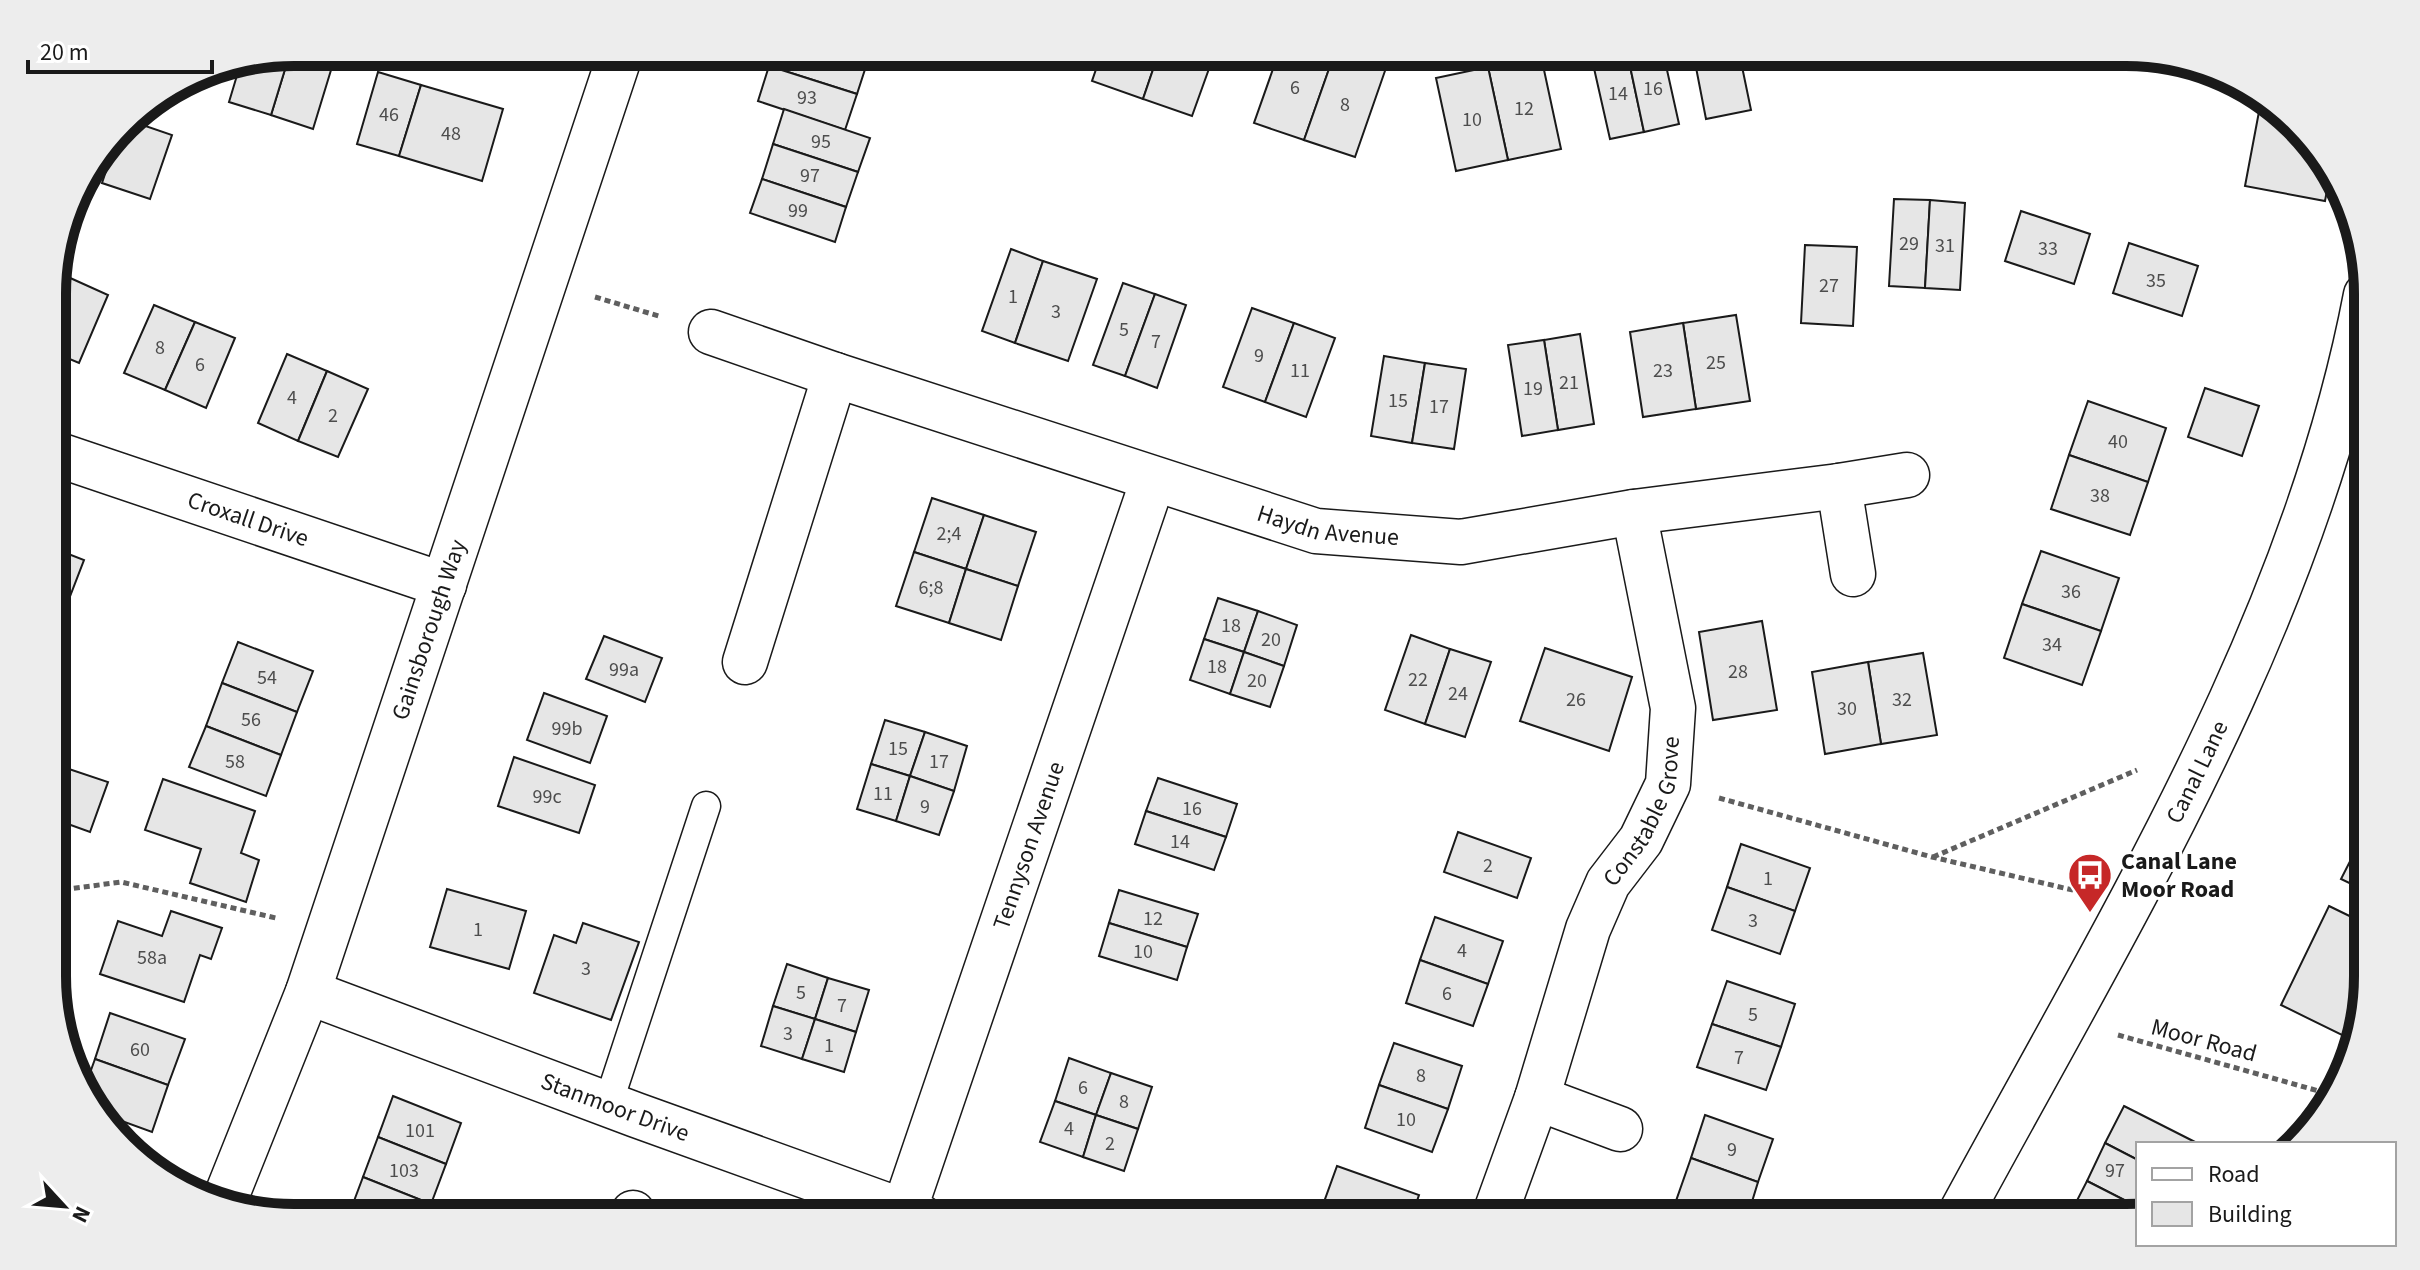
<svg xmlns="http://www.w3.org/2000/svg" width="2420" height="1270" font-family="'Source Sans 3',sans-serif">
	<rect width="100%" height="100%" fill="#fff"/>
	<g fill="#e6e6e6" stroke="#1a1a1a" stroke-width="2">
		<polygon points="318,52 335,57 313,129 271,115 290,53"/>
		<polygon points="773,52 845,52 868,60 857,94 769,66"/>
		<polygon points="1102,52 1159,52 1143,99 1092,81"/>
		<polygon points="1159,52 1215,52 1192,116 1143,99"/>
		<polygon points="1279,52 1335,52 1304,140 1254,123"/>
		<polygon points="1335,52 1386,68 1355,157 1304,140"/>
		<polygon points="1605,52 1627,52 1644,132 1610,139 1591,55"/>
		<polygon points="1627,52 1663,52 1679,124 1644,132"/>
		<polygon points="1693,52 1739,52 1751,110 1706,119"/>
		<polygon points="290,53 271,115 229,102 241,62"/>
		<polygon points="1541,56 1561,149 1508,160 1488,67"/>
		<polygon points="769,66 857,94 845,130 758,101"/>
		<polygon points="1488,67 1508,160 1456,171 1436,78"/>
		<polygon points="378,72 421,85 399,156 357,144"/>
		<polygon points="421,85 503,109 482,181 399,156"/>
		<polygon points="2261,101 2327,159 2331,169 2325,201 2245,186"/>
		<polygon points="784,109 870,138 858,172 773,144"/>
		<polygon points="128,120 172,135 150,199 102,183 119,132"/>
		<polygon points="773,144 858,172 846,207 762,179"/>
		<polygon points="762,179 846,207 835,242 750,213"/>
		<polygon points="1894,199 1930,200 1925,288 1889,286"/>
		<polygon points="1930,200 1965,203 1960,290 1925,288"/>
		<polygon points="2021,211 2090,234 2074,284 2005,261"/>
		<polygon points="2129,243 2198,266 2182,316 2113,293"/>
		<polygon points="1805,245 1857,247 1853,326 1801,323"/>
		<polygon points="1011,249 1043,261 1015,343 982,331"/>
		<polygon points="1043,261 1097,279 1068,361 1015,343"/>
		<polygon points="54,272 68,277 53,312 53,277"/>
		<polygon points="68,277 108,295 79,363 53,352 53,312"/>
		<polygon points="1123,283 1155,294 1125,376 1093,365"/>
		<polygon points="1155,294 1186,305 1157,388 1125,376"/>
		<polygon points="154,305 195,322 165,390 124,373"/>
		<polygon points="1252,308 1294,323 1265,402 1223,387"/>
		<polygon points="1736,315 1750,401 1696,409 1683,323"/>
		<polygon points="195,322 235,338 206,408 165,390"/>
		<polygon points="1294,323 1335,338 1306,417 1265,402"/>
		<polygon points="1683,323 1696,409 1643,417 1630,332"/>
		<polygon points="1580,334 1594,424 1558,430 1544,340"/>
		<polygon points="1544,340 1558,430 1522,436 1508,345"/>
		<polygon points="287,354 327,371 298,441 258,423"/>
		<polygon points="1384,356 1425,363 1412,443 1371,436"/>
		<polygon points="1425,363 1466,369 1454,449 1412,443"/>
		<polygon points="327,371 368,389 338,457 298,441"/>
		<polygon points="2205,388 2259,406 2242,456 2188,437"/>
		<polygon points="2088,401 2166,428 2148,482 2069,455"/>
		<polygon points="2069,455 2148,482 2130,535 2051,509"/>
		<polygon points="932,498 984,515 966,569 914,552"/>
		<polygon points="984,515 1036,532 1018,586 966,569"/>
		<polygon points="53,548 84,560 57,630 53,628"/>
		<polygon points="2041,551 2119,578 2101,631 2022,604"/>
		<polygon points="914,552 966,569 949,623 896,606"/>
		<polygon points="966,569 1018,586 1001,640 949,623"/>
		<polygon points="1218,598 1258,611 1244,652 1204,639"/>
		<polygon points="2022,604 2101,631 2082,685 2004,658"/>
		<polygon points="1258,611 1297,625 1284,666 1244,652"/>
		<polygon points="1762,621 1777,710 1713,720 1699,632"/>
		<polygon points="1411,635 1450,649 1425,724 1385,710"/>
		<polygon points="604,636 662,658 645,702 586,679"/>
		<polygon points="1204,639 1244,652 1230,694 1190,680"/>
		<polygon points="238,642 313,671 297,712 222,683"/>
		<polygon points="1545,648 1632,677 1609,751 1520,721"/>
		<polygon points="1450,649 1491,662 1465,737 1425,724"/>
		<polygon points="1244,652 1284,666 1270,707 1230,694"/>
		<polygon points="1923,653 1937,735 1881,744 1868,662"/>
		<polygon points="1868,662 1881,744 1825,754 1812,672"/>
		<polygon points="222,683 297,712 281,755 206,726"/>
		<polygon points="544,693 607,716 590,763 527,740"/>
		<polygon points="885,720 925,732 910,776 871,764"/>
		<polygon points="206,726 281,755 266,796 189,767"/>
		<polygon points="925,732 967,746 954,791 910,776"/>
		<polygon points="514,757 595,785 579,833 498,806"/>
		<polygon points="54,764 108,782 90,832 54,819"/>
		<polygon points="871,764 910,776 896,821 857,809"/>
		<polygon points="910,776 954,791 939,835 896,821"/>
		<polygon points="1158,778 1237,804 1226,837 1146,811"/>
		<polygon points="163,779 255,811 241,853 259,860 246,902 190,883 201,849 145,830"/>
		<polygon points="1146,811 1226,837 1214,870 1135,844"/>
		<polygon points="2368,826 2368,892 2341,879"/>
		<polygon points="1458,832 1531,858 1517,898 1444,872"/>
		<polygon points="1741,844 1810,868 1795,911 1727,887"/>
		<polygon points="1727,887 1795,911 1780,954 1712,930"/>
		<polygon points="447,889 526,911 509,969 430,947"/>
		<polygon points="1119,890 1198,914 1187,947 1109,923"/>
		<polygon points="2329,906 2368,925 2368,977 2364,995 2344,1036 2281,1005"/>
		<polygon points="171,911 222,928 211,959 200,955 184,1002 100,974 118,921 162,936"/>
		<polygon points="1435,917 1503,941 1488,984 1420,960"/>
		<polygon points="583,923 639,942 611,1020 534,993 554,935 576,943"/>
		<polygon points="1109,923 1187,947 1177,980 1099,956"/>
		<polygon points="1420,960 1488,984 1473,1026 1406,1003"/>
		<polygon points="787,964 828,978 815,1019 773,1006"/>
		<polygon points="828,978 869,990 856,1032 815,1019"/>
		<polygon points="1727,981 1795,1004 1781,1047 1712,1024"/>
		<polygon points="773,1006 815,1019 802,1059 761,1046"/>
		<polygon points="110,1013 185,1039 168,1085 95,1059"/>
		<polygon points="815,1019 856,1032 844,1072 802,1059"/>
		<polygon points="1712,1024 1781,1047 1766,1090 1697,1067"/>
		<polygon points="1394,1043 1462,1066 1448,1109 1379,1085"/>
		<polygon points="1069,1058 1111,1073 1096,1115 1055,1101"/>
		<polygon points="95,1059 168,1085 152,1132 97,1112 86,1084"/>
		<polygon points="1111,1073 1152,1087 1138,1129 1096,1115"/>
		<polygon points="1379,1085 1448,1109 1432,1152 1365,1128"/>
		<polygon points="393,1096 461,1123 446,1164 378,1137"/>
		<polygon points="1055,1101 1096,1115 1083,1157 1040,1142"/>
		<polygon points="2124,1106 2199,1144 2138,1144 2138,1160 2105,1143"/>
		<polygon points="1096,1115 1138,1129 1124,1171 1083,1157"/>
		<polygon points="1705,1115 1773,1139 1758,1182 1691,1158"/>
		<polygon points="378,1137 446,1164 431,1204 363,1177"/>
		<polygon points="2105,1143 2138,1160 2138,1207 2087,1181"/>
		<polygon points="1691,1158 1758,1182 1747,1218 1723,1218 1676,1201"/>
		<polygon points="1337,1166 1419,1195 1411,1218 1369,1218 1324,1202"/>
		<polygon points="363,1177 431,1204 426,1218 348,1217"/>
		<polygon points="2087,1181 2138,1207 2138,1218 2068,1218"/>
		<polygon points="1324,1202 1369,1218 1319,1218"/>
	</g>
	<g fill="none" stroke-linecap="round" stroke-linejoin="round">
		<g stroke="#1a1a1a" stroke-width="31">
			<polyline id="lane" points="608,1104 706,806"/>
		</g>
		<g stroke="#1a1a1a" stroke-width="47">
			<g id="street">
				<path id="s1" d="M711,332L835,375L1316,531L1461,542L1634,512L1839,486L1907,475"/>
				<path id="s2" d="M53,453L444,585"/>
				<polyline points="1839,486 1853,574"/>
				<polyline points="745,662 835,375"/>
				<path id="s3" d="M308,992L636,1115L922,1218"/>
				<polyline points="1537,1098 1620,1129"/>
				<path id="s4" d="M224,1202L308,992L621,52"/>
				<path id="s5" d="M904,1211L1153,480"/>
				<path id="s6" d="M1495,1214L1537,1098L1588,929L1608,883L1641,840L1668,784L1673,708L1634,512"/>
				<polyline points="632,1218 633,1213"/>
			</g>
		</g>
		<g stroke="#1a1a1a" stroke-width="47">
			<g id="secondary">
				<path id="s7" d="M1958,1218C2116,925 2303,627 2366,295"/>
			</g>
		</g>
		<g stroke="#5f5f5f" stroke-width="5" stroke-dasharray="6 4" stroke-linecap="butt">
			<polyline points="595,297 662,317"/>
			<polyline points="1719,798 1932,857 2077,891"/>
			<polyline points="1933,857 2137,770"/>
			<polyline points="54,891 121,882 276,918"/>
			<polyline points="2118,1035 2333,1095"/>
		</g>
		<use href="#lane" stroke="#fff" stroke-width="28"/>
		<use href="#street" stroke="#fff" stroke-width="44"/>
		<use href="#secondary" stroke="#fff" stroke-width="44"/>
	</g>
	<defs>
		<g id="bus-pin" transform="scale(2.3)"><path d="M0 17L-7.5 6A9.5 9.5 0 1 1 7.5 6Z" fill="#c62828" stroke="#fff"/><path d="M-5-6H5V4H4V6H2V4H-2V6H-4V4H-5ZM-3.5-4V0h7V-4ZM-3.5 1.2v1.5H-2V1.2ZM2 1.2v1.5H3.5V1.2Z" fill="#fff"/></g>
	</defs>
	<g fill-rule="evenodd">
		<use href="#bus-pin" x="2090" y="875"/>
	</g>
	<g text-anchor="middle" stroke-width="6" stroke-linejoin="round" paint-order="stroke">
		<g font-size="20" fill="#4d4d4d">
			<text x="1295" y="94">6</text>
			<text x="1653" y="95">16</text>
			<text x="1618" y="100">14</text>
			<text x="807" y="104">93</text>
			<text x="1345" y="111">8</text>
			<text x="1524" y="115">12</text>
			<text x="389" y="121">46</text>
			<text x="1472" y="126">10</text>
			<text x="451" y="140">48</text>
			<text x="821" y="148">95</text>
			<text x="810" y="182">97</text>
			<text x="798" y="217">99</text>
			<text x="1909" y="250">29</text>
			<text x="1945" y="252">31</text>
			<text x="2048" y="255">33</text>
			<text x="2156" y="287">35</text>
			<text x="1829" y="292">27</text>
			<text x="1013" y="303">1</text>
			<text x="1056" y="318">3</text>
			<text x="1124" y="336">5</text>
			<text x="1156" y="348">7</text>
			<text x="160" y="354">8</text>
			<text x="1259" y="362">9</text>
			<text x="1716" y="369">25</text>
			<text x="200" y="371">6</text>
			<text x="1300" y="377">11</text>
			<text x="1663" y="377">23</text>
			<text x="1569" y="389">21</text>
			<text x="1533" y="395">19</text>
			<text x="292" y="404">4</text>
			<text x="1398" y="407">15</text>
			<text x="1439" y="413">17</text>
			<text x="333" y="422">2</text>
			<text x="2118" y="448">40</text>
			<text x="2100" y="502">38</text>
			<text x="949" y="540">2;4</text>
			<text x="931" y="594">6;8</text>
			<text x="2071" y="598">36</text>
			<text x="1231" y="632">18</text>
			<text x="1271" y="646">20</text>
			<text x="2052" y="651">34</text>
			<text x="1217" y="673">18</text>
			<text x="624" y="676">99a</text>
			<text x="1738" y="678">28</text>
			<text x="267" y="684">54</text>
			<text x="1418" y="686">22</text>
			<text x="1257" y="687">20</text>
			<text x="1458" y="700">24</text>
			<text x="1576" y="706">26</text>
			<text x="1902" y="706">32</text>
			<text x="1847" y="715">30</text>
			<text x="251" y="726">56</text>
			<text x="567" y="735">99b</text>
			<text x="898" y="755">15</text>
			<text x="235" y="768">58</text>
			<text x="939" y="768">17</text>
			<text x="883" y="800">11</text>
			<text x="547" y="803">99c</text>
			<text x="925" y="813">9</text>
			<text x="1192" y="815">16</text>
			<text x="1180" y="848">14</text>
			<text x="1488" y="872">2</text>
			<text x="1768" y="885">1</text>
			<text x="1153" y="925">12</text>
			<text x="1753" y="927">3</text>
			<text x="478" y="936">1</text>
			<text x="1462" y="957">4</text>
			<text x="1143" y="958">10</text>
			<text x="152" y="964">58a</text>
			<text x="586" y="975">3</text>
			<text x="801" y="999">5</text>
			<text x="1447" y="1000">6</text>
			<text x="842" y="1012">7</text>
			<text x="1753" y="1021">5</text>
			<text x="788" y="1040">3</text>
			<text x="829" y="1052">1</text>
			<text x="140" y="1056">60</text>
			<text x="1739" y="1064">7</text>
			<text x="1421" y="1082">8</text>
			<text x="1083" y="1094">6</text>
			<text x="1124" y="1108">8</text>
			<text x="1406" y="1126">10</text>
			<text x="1069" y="1135">4</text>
			<text x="420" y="1137">101</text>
			<text x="1110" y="1150">2</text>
			<text x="1732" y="1156">9</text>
			<text x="404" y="1177">103</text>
			<text x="2115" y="1177">97</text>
		</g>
		<g font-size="24" fill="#1a1a1a" stroke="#fff">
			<text dy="8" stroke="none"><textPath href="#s2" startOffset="206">Croxall Drive</textPath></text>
			<text dy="8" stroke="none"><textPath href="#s1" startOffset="648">Haydn Avenue</textPath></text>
			<text dy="8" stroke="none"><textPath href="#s4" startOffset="608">Gainsborough Way</textPath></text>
			<text dy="8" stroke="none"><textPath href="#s7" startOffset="506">Canal Lane</textPath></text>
			<text dy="8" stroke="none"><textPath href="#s6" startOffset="432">Constable Grove</textPath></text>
			<text dy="8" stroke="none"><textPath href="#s5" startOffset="386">Tennyson Avenue</textPath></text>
			<text transform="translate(2204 1040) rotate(15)" y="8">Moor Road</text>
			<text dy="8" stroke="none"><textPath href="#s3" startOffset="328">Stanmoor Drive</textPath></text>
		</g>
		<g font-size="24" font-weight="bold" fill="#1a1a1a" stroke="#fff" text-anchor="start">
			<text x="2121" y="869">Canal Lane<tspan x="2121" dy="28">Moor Road</tspan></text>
		</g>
	</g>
	<path d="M0 0H2420V1270H0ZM294 66H2126A228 228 0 0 1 2354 294V976A228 228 0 0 1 2126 1204H294A228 228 0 0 1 66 976V294A228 228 0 0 1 294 66Z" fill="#ededed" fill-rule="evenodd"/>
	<path fill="none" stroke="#1a1a1a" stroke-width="10" d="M294 66H2126A228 228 0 0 1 2354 294V976A228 228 0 0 1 2126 1204H294A228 228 0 0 1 66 976V294A228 228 0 0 1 294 66Z"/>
	<rect x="2136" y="1142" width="260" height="104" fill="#ffffff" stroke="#a3a3a3" stroke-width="2"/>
	<rect x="2152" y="1168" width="40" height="12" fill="#ffffff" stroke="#a3a3a3" stroke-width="2"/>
	<text x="2208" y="1182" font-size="24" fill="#1a1a1a">Road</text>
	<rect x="2152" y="1202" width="40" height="24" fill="#e6e6e6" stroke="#a3a3a3" stroke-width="2"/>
	<text x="2208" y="1222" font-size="24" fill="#1a1a1a">Building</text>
	<g transform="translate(64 1206) rotate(116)" stroke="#ffffff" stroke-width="6" paint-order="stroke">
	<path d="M0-6L14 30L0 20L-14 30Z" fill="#1a1a1a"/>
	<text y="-12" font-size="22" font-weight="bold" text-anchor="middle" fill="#1a1a1a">N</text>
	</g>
	<path d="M28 60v12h184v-12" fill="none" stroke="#1a1a1a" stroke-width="4"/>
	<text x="40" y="60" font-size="24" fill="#1a1a1a" stroke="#ffffff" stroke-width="6" paint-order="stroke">20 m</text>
</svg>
